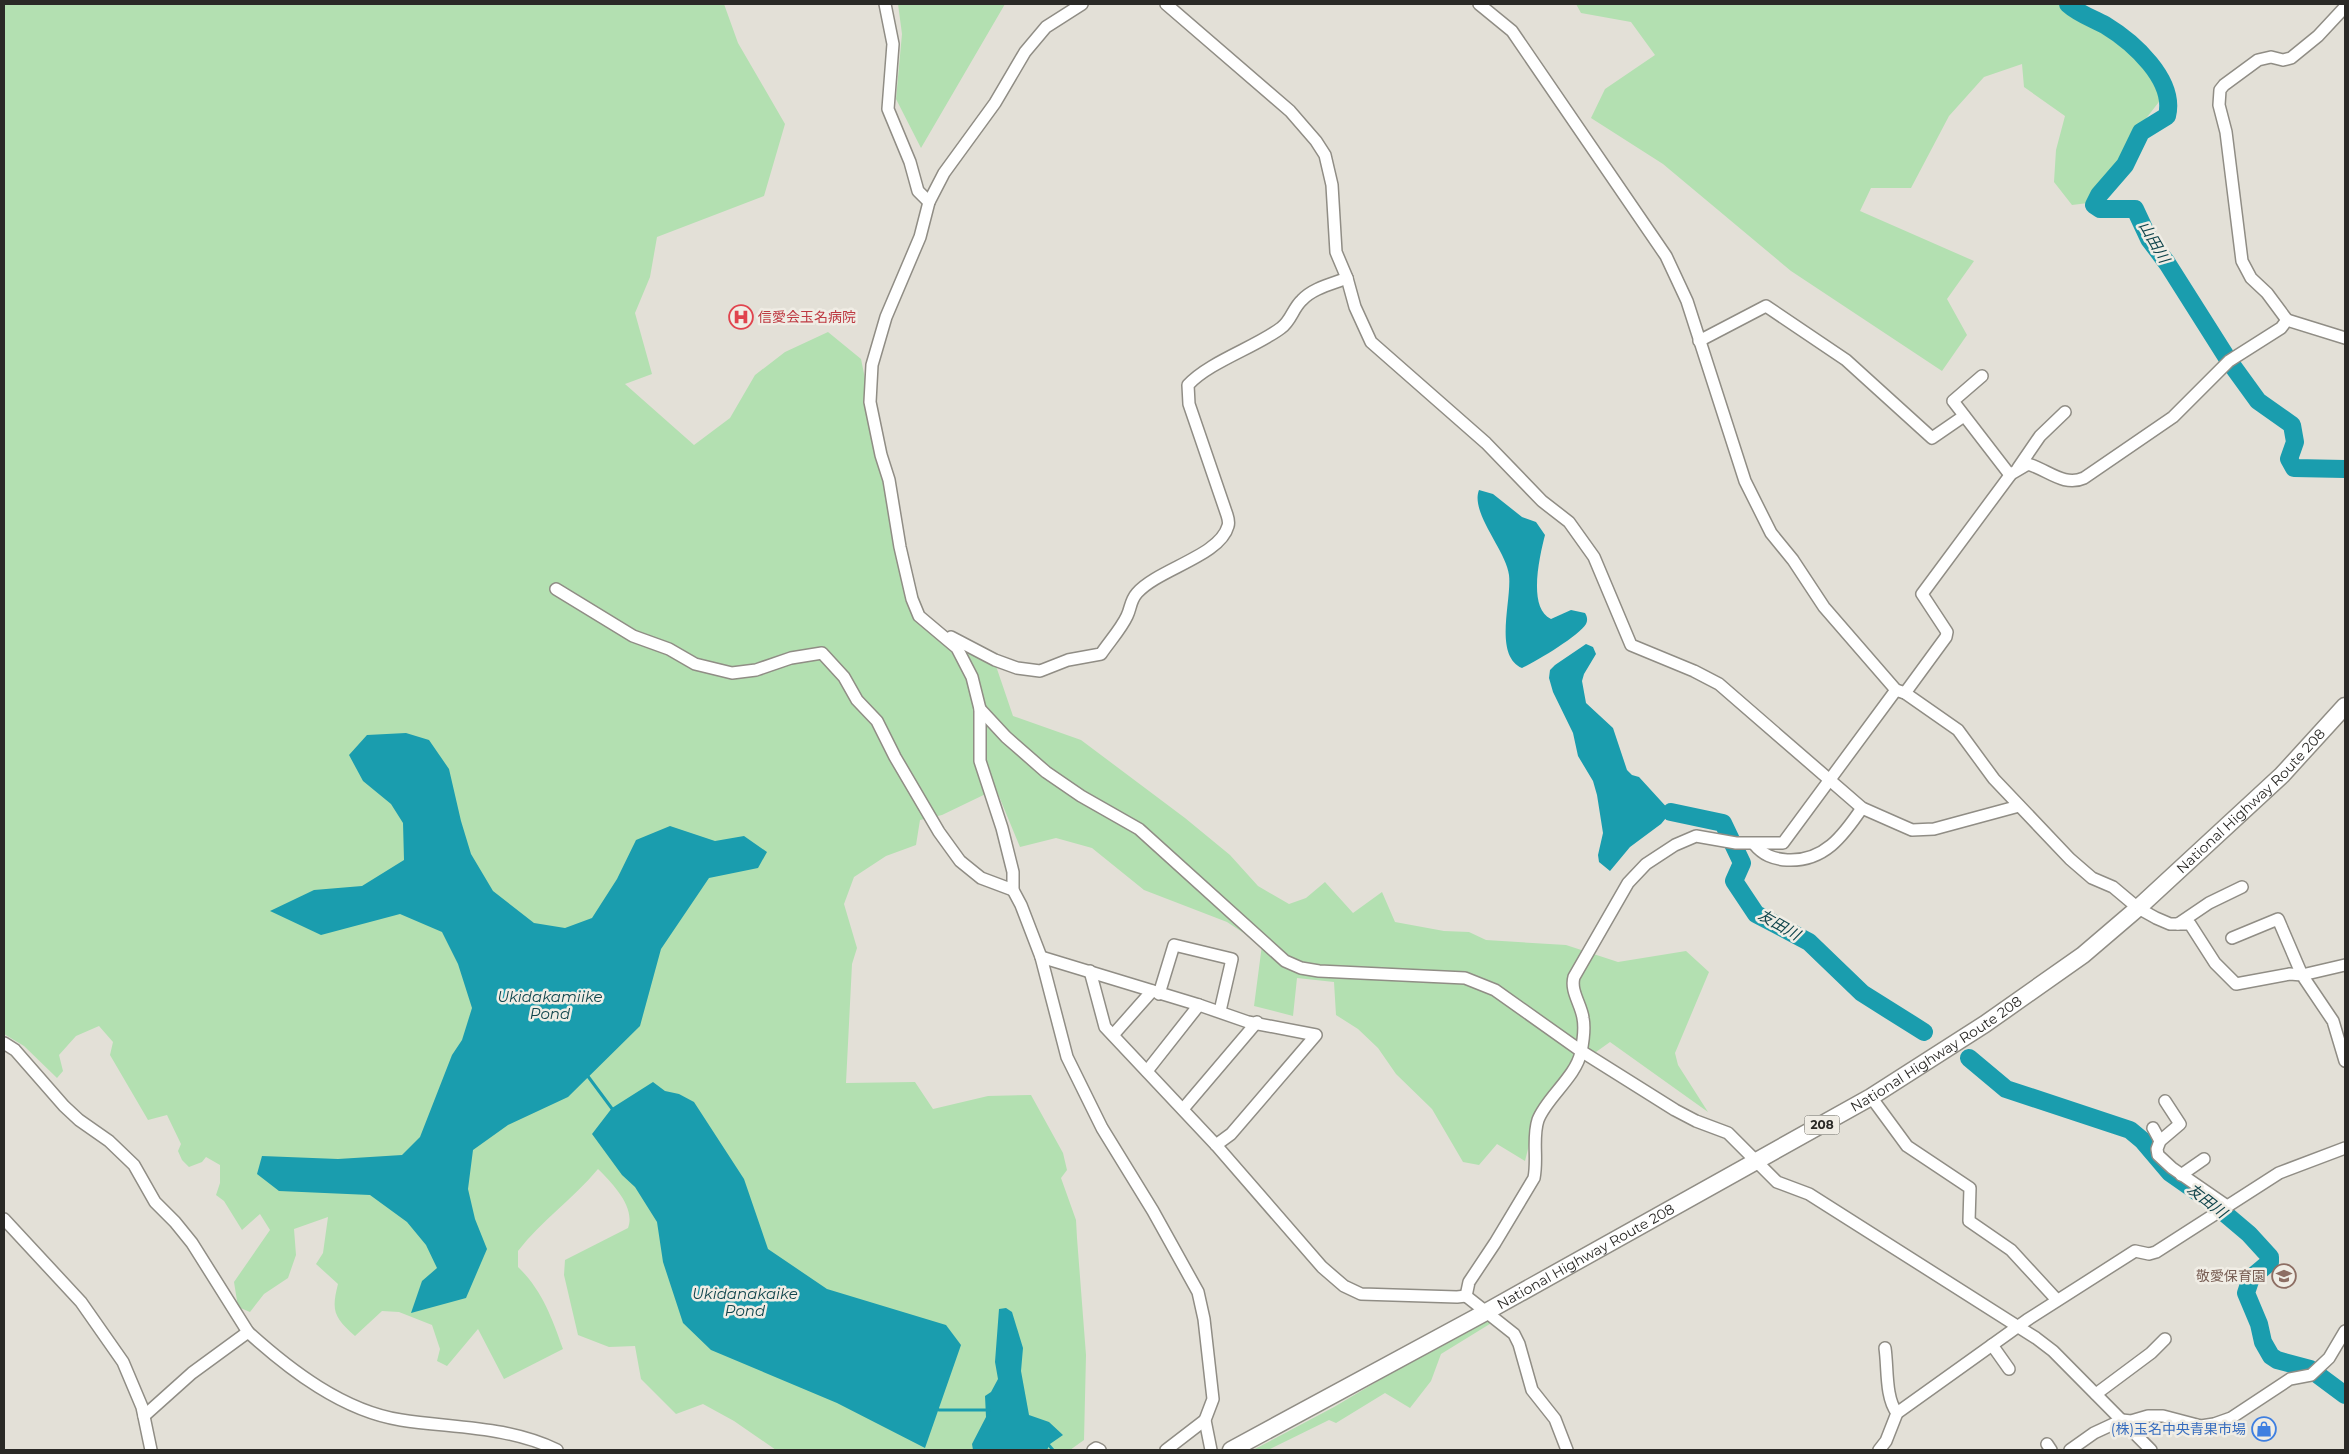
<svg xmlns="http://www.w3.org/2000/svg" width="2349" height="1454" font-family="Montserrat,'Noto Sans JP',sans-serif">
	<rect width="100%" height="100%" fill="#e3e0d7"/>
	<g fill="#b3e0b1">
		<path d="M4,4H724L738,43L785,124L764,196L657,237L650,277L635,313L652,374L625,384L694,445L730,418L755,375L785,352L828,332L861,359L900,547L926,617L996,666L1013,716L1081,740L1185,818L1230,855L1258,886L1289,904L1306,898L1325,882L1353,913L1382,892L1395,922L1444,931L1469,932L1486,940L1566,945L1618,962L1686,951L1709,972L1675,1053L1678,1065L1708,1112L1610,1042L1582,1062L1537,1113L1525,1161L1497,1144L1479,1165L1463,1162L1432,1109L1396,1074L1378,1048L1358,1029L1336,1015L1334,982L1297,978L1293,1016L1254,1006L1262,945L1227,922L1144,890L1092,848L1056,838L1020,847L996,789L942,815L920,820L916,845L886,856L854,877L844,904L857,948L852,964L846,1083L915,1082L933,1109L988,1096L1031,1095L1063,1153L1067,1170L1061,1178L1076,1220L1077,1238L1086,1355L1084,1440L1070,1450H776L734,1421L703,1404L676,1414L641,1379L635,1346L609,1347L578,1335L564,1275L565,1260L628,1228C636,1207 612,1183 598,1169C573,1199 541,1221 518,1251V1267C542,1290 552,1318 563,1349L504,1379L478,1329L447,1366L437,1361L440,1349L432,1325L399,1312L382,1311L355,1336C334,1317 331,1311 338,1284L316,1264L323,1253L328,1217L294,1229L296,1255L288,1278L264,1294L250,1312L238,1307L234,1282L270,1230L260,1214L242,1230L224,1201L216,1195L220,1183V1165L206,1157L202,1162L189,1167L182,1160L178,1151L181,1144L167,1115L148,1120L110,1055L113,1042L99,1026L76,1036L59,1055L63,1071L57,1078L24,1046L4,1034Z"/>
		<polygon points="898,4 1005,4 921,148 896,99 902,34"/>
		<polygon points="1576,4 2060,4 2135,56 2156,81 2162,98 2137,130 2121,158 2088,203 2072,205 2054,182 2056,150 2065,116 2024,87 2022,64 1984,77 1949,116 1911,188 1871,188 1860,211 1974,261 1947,299 1967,335 1942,371 1791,271 1663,164 1591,118 1605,89 1655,55 1631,22 1581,13"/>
		<polygon points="1486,1317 1493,1322 1441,1354 1431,1381 1410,1408 1385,1393 1336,1423 1329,1420 1268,1450 1253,1450 1334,1407"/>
	</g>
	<g fill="#1a9dae">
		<path d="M1479,490L1493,494L1522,517L1536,522L1545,535C1540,555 1527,608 1551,619L1571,610L1585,613C1587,616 1588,620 1586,624C1579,636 1535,662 1522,668C1493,655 1512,601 1509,575C1506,550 1470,513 1479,490Z"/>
		<polygon points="1586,644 1593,647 1596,654 1584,674 1582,681 1586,703 1613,728 1627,770 1632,775 1639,777 1671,812 1661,824 1630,847 1610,871 1599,862 1598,855 1603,833 1597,795 1593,781 1578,756 1573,733 1553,692 1549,678 1550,670 1555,665"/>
		<polygon points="406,733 429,740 449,769 461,821 471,854 493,891 534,923 565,928 592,918 617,879 636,840 670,826 715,841 744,836 767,852 758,868 709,878 661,949 640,1026 568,1097 508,1125 473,1150 468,1189 475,1219 487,1249 466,1298 411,1313 422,1281 437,1268 426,1245 407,1222 370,1195 279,1191 257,1174 262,1156 338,1159 402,1155 420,1137 452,1055 462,1040 472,1008 458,964 442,932 400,914 321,935 270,911 314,890 362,886 404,860 403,823 391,804 363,781 349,755 367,735"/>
		<polygon points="653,1082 665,1091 679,1094 694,1102 744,1179 768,1249 827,1289 946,1325 961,1345 925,1448 837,1403 711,1350 683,1323 663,1262 657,1222 635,1187 622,1175 592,1134 612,1108"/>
		<polygon points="1006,1308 1012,1312 1023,1348 1021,1371 1029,1415 1049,1422 1063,1435 1050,1444 1047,1450 973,1450 972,1444 986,1417 985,1396 991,1392 998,1379 995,1362 999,1309"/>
	</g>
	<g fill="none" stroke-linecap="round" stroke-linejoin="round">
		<g stroke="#1a9dae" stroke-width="3">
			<polyline points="587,1075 613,1110"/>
			<polyline points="936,1408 939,1410 989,1410"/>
			<polyline points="1047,1443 1053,1450"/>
		</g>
		<g stroke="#1a9dae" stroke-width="18">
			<path d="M2068,4C2079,14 2092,18 2105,25C2133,42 2176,80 2167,116L2141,132L2125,165L2099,195L2094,205L2100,209H2135L2149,239L2167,263L2229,361L2258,401L2292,425L2295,442L2289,459L2294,468L2345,469"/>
			<polyline points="1671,812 1723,823 1742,863 1734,881 1756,914 1809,942 1862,993 1924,1032"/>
			<polyline points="1969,1058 2006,1089 2130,1130 2142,1140 2170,1173 2210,1201 2249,1234 2270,1257 2270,1262 2251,1278 2246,1293 2259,1324 2263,1342 2271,1356 2277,1360 2310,1369 2345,1395"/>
		</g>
		<g stroke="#908d85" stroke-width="14">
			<g id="minor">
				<polyline points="885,4 893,44 888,109 910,162 918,191 929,202"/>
				<polyline points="1082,4 1046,27 1025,52 995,103 944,173 929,202 920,237 886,317 872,365 870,402 881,455 889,480 900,547 912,599 919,616 957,648 972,677 980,709 980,761 1002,828 1013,872 1013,890 1021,905 1041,957 1067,1057 1102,1128 1153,1211 1198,1292 1204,1319 1213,1399 1205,1420 1211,1450"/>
				<polyline points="1166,4 1290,111 1316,141 1325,155 1332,185 1336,252 1347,278 1355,307 1371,342 1486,443 1542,501 1569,522 1594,557 1631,645 1694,671 1719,684 1862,808 1896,823 1912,830 1934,829 2019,806"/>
				<polyline points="1479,4 1512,31 1666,256 1687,301 1745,481 1771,533 1793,560 1824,607 1896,690 1905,693 1958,730 1994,779 2070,859 2092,878 2113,887 2138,908 2156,918 2170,924 2190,924 2215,963 2236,984 2290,974 2302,975 2333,1021 2345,1061"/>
				<polyline points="2287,320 2267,293 2251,278 2242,261 2226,132 2219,105 2220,90 2224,85 2258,60 2271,57 2283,60 2291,58 2318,36 2345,7"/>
				<polyline points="1699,341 1766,306 1846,360 1932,438 1964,416"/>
				<polyline points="1982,376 1953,401 2010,475"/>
				<polyline points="2018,468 2040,436 2065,412"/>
				<polyline points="556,589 633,636 669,649 695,664 732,673 756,670 791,658 822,653 844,677 857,700 877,721 895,757 939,832 960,861 981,878 1013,890"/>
				<path d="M951,637L995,660L1017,668L1040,671L1068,660L1101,654C1109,642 1121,629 1127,616C1131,608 1130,601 1137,593C1158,569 1220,556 1228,526C1229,523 1228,518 1227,515L1189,404L1188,385C1209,362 1256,347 1281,328C1291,321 1293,308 1302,300C1313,288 1332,284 1347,278"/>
				<path d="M1905,693L1946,637L1947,632L1922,594L2011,474L2028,464C2048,470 2064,487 2084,478L2173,417L2229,361L2281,328L2287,320L2345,338"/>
				<polyline points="980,709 1006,737 1046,772 1081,796 1139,829 1285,961 1301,968 1319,971 1465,978 1495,990 1581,1051 1675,1110 1696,1121 1728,1133 1777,1182 1809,1194 2036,1338 2053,1351 2151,1450"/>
				<path d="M1754,844C1763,855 1773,859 1787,860C1824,862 1843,836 1862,808"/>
				<polyline points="2178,924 2209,903 2242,887"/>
				<polyline points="2232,938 2278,919 2302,975 2345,965"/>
				<polyline points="1041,957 1199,1005 1248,1022 1316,1035 1231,1134 1216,1145 1322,1267 1344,1286 1361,1294 1457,1297 1466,1296"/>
				<polyline points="1090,971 1105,1027 1216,1145"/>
				<polyline points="1159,994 1174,945 1232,959 1220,1011"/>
				<polyline points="1113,1035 1152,991"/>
				<polyline points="4,1043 15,1050 64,1106 79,1120 109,1141 134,1165 155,1202 175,1222 192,1243 248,1332"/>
				<polyline points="1147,1071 1199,1005"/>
				<polyline points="1871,1097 1907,1146 1970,1188 1969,1221 2011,1250 2057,1300"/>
				<polyline points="2165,1101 2180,1124 2160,1141 2157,1149 2158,1155 2172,1168 2227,1206"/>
				<polyline points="1183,1109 1257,1022"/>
				<polyline points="2153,1128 2160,1141"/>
				<polyline points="2181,1175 2204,1159"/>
				<polyline points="4,1219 81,1302 123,1362 142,1407 151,1450"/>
				<path d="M1466,1296L1469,1282L1495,1243L1534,1178C1538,1159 1532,1138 1538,1120C1546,1098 1576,1077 1581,1052C1583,1042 1585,1028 1583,1018C1581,1004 1570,991 1574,977L1628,883L1646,864L1675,845L1696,836L1736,843H1783L1896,690"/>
				<polyline points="1466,1296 1514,1334 1519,1344 1532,1390 1555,1419 1567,1450"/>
				<polyline points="1992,1345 2009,1369"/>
				<path d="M1885,1348C1888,1368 1885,1397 1897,1413"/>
				<polyline points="2096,1394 2151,1353 2165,1339"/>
				<path d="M144,1416L192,1373L248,1332C290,1370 343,1411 401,1420C453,1428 508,1426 557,1450"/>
				<polyline points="2047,1444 2051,1450"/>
				<polyline points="1093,1450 1096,1448 1100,1450"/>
				<polyline points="1166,1450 1205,1420"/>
				<polyline points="1879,1450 1886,1441 1897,1413 2027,1320 2135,1251 2149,1254 2156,1252 2279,1173 2345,1148"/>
				<polyline points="2070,1450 2094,1433 2122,1420 2131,1421 2148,1416 2163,1416 2201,1426 2214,1424 2231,1418 2290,1379 2311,1375 2329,1358 2345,1331"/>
			</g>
		</g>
		<g stroke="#908d85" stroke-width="19">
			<g id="highway">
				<path id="s1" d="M1231,1450L1486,1312L1871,1097L1985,1024L2083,955L2138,908L2282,775L2345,706"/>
			</g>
		</g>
		<use href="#minor" stroke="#fff" stroke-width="11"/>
		<use href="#highway" stroke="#fff" stroke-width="16"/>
	</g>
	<defs>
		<g id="hospital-ring" transform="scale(1.25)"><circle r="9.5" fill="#f0ede5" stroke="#e0444e" stroke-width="1.5"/><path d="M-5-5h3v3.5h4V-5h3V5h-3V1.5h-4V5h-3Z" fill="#e0444e"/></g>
		<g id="school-ring" transform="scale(1.25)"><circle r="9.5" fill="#f0ede5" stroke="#8d6e63" stroke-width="1.5"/><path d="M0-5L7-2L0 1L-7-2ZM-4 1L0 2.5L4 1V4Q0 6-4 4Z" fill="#8d6e63"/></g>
		<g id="shop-ring" transform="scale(1.25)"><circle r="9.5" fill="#f0ede5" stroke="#3f7fe0" stroke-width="1.5"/><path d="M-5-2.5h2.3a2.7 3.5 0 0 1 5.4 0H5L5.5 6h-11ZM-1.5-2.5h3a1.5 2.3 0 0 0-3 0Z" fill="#3f7fe0"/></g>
	</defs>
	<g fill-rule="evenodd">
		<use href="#hospital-ring" x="741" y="317"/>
		<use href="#school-ring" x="2284" y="1276"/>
		<use href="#shop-ring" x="2264" y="1429"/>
	</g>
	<g text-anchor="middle" stroke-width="5" stroke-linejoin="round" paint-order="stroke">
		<rect fill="#f0ede5" stroke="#65645f" stroke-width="1" x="1804.5" y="1115.5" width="35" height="19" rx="4"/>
		<g font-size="12" font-weight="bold" fill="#2a2926">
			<text x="1822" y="1129">208</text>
		</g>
		<g font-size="14" fill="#be3a42" stroke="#f0ede5" text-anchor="start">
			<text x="758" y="322">信愛会玉名病院</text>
		</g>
		<g font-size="14" fill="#2a2926" stroke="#f0ede5">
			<text dy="5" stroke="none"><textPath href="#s1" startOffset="1214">National Highway Route 208</textPath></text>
			<text dy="5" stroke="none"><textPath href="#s1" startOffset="809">National Highway Route 208</textPath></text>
			<text dy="5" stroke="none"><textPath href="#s1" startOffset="404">National Highway Route 208</textPath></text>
		</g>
		<g font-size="14" fill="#785e54" stroke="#f0ede5" text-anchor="end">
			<text x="2266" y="1281">敬愛保育園</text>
		</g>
		<g font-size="14" fill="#366cbe" stroke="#f0ede5" text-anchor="end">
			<text x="2246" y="1434">(株)玉名中央青果市場</text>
		</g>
		<g font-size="15" font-style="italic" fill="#10454c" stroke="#f0ede5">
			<text transform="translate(2154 242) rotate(60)" y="5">山田川</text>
			<text transform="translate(1779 925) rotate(30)" y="5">友田川</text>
			<text x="550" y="1002">Ukidakamiike<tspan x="550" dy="17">Pond</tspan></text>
			<text transform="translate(2207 1201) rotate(38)" y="5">友田川</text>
			<text x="745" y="1299">Ukidanakaike<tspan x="745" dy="17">Pond</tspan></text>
		</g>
	</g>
	<rect width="2349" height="1454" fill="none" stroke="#2a2926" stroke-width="10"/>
</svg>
